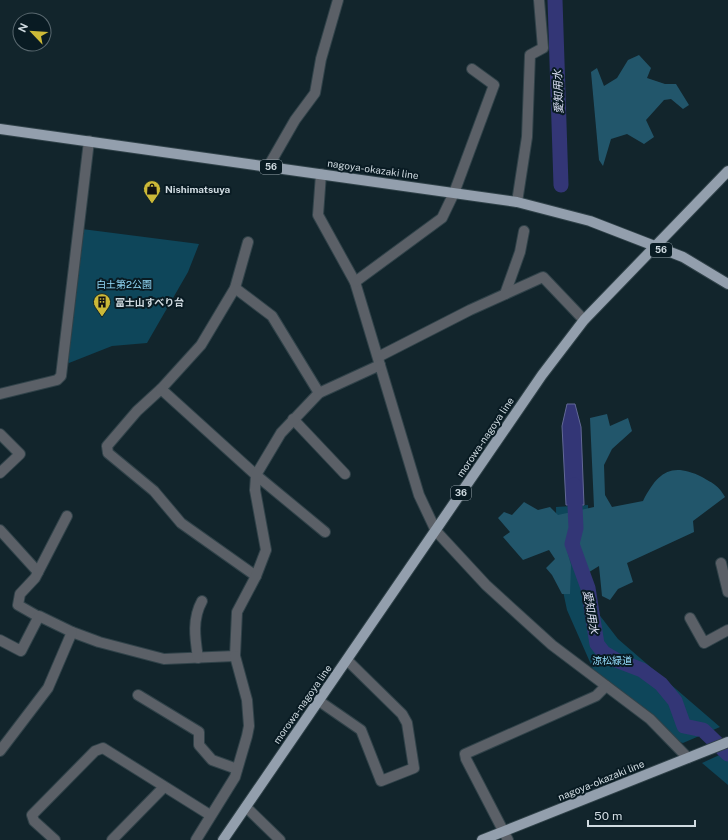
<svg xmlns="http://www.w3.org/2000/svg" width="728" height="840" font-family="'Public Sans','Noto Sans JP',sans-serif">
	<rect width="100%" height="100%" fill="#12252c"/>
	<g fill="#0e465a">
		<polygon points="82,229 199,244 188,272 147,343 112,346 69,363 65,359"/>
		<polygon points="588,505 590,582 594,608 618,639 720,727 683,743 677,741 648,712 593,669 567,610 557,563 556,507"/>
		<polygon points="728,751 728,785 702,763"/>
	</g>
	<g fill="#22566b">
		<polygon points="639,55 651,68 647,78 665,84 676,84 689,105 683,109 671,99 664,100 646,120 654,137 644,144 627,134 611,139 603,166 599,160 591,72 597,68 604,86 617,78 628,60"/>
		<path d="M607,414L610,426L628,418L632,431L612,449L604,465L605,495L612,507L643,501C658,472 671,462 702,477C714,484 718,485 725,497L693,521L694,532L627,563L633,582L618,589L610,600L602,596L599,566L586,574L579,542L567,550L571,565L570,594H562L552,575L546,568L555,559L549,550L523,560L503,537L510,532L498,518L504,512L512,515L524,502L538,510L550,507L558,515L594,507L590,418Z"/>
	</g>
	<polygon fill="#333676" stroke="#626896" points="567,404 575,404 581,427 584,505 566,505 562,426"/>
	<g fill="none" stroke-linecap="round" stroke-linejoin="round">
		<g stroke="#333676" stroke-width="15">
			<polyline points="555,0 561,185"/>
			<polyline points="574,485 576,528 572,544 588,588 597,644 604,653 616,660 642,670 661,684 675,701 684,726 703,730 728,754"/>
		</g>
		<g stroke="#304249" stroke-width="12">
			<g id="minor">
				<polyline points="268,167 295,120 315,93 321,59 338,0"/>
				<polyline points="321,174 318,215 355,282 419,495 436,531 486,585 520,616 552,645 650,719 688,758"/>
				<polyline points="517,202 527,137 530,55 543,48 539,0"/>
				<polyline points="248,242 235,288 201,345 161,389 137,411 107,446 108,453 154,491 181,523 256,576"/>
				<polyline points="355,282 442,218 454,193 494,85 472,69"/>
				<polyline points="235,288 272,316 319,393"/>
				<polyline points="505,294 520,252 524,231"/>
				<polyline points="378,357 470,310 543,277 584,320"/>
				<polyline points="161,389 256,475 325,532"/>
				<polyline points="0,394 57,380 61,376 89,141"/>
				<polyline points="293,419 345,474"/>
				<polyline points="0,434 20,454 0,473"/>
				<polyline points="0,530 38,572"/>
				<polyline points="721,563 728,592"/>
				<polyline points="39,617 18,605 20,594 35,578 67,516"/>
				<polyline points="690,618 704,643 728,630"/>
				<polyline points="0,640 21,651 39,616 72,632 99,642 164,659 235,656 237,612 256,576 266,550 255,490 256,475 281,433 319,393 380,365"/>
				<path d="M198,658C195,638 192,619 202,601"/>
				<polyline points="138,695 199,732 199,745 212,760 237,769"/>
				<polyline points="319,701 361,730 381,781 414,768 407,723 402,714 347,660"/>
				<polyline points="0,751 48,688 72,632"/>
				<polyline points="246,807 280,840"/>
				<polyline points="55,840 34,821 32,815 95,751 103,748 210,815"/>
				<polyline points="112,840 164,787"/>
				<polyline points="196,840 235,777 247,736 249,726 247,700 235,656"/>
				<polyline points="508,840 466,759 465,754 596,696 606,686"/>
			</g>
		</g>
		<g stroke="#304249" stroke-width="12">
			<g id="major">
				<polyline points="0,129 517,202 590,221 683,257 728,284"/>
				<polyline points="223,840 542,375 584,320 728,171"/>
				<polyline points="482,840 728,742"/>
			</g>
		</g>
		<use href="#minor" stroke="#5b6067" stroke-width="10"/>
		<use href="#major" stroke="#939fad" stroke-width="10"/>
	</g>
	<defs>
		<g id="shop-pin" transform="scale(0.9)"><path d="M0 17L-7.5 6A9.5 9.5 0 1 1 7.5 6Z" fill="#ccb938" stroke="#091b23"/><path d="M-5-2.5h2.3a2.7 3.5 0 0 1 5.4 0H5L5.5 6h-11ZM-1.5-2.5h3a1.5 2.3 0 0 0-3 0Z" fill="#111"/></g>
		<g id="building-pin" transform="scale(0.9)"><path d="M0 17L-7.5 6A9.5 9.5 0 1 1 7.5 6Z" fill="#ccb938" stroke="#091b23"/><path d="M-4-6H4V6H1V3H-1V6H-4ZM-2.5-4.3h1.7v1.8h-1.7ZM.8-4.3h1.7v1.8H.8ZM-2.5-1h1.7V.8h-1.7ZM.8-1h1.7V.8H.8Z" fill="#111"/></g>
	</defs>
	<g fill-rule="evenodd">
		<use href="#shop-pin" x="152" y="189"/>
		<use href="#building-pin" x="102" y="302"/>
	</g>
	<g text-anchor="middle" stroke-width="4" stroke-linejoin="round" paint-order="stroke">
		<g fill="#091b23" stroke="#94a1a8" stroke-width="1">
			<rect x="260" y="160" width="22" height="14" rx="3"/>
			<rect x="650" y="243" width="22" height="14" rx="3"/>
			<rect x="451" y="486" width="20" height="14" rx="3"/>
		</g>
		<g font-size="9" font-weight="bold" fill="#d0dbe1">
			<text x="271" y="170">56</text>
			<text x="661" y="253">56</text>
			<text x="461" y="496">36</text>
		</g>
		<g font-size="10" fill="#d0dbe1" stroke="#091b23">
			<text transform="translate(373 169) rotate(8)" y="4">nagoya-okazaki line</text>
			<text transform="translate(485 437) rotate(-56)" y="4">morowa-nagoya line</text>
			<text transform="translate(302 704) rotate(-55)" y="4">morowa-nagoya line</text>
			<text transform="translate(601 780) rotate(-22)" y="4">nagoya-okazaki line</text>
		</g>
		<g font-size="10" font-weight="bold" fill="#d0dbe1" stroke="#091b23" text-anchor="start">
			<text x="165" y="193">Nishimatsuya</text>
			<text x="115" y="306">富士山すべり台</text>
		</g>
		<g font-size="10" fill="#92d8f7" stroke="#091b23">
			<text x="124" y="288">白土第2公園</text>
			<text x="612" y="664">涼松緑道</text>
		</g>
		<g font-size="11" font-style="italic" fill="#dfe2f6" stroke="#091b23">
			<text transform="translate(558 92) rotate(-92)" y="4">愛知用水</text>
			<text transform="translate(591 612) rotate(80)" y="4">愛知用水</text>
		</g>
	</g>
	<g transform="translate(32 32) rotate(295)"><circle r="19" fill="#091b23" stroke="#59686f"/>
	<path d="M0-3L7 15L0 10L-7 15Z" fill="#ccb938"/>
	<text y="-6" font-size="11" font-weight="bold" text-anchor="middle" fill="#d0dbe1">N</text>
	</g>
	<path d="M588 820v6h107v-6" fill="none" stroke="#d0dbe1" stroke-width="2"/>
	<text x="594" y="820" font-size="12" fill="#d0dbe1" stroke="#091b23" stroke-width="3" paint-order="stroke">50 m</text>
</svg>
